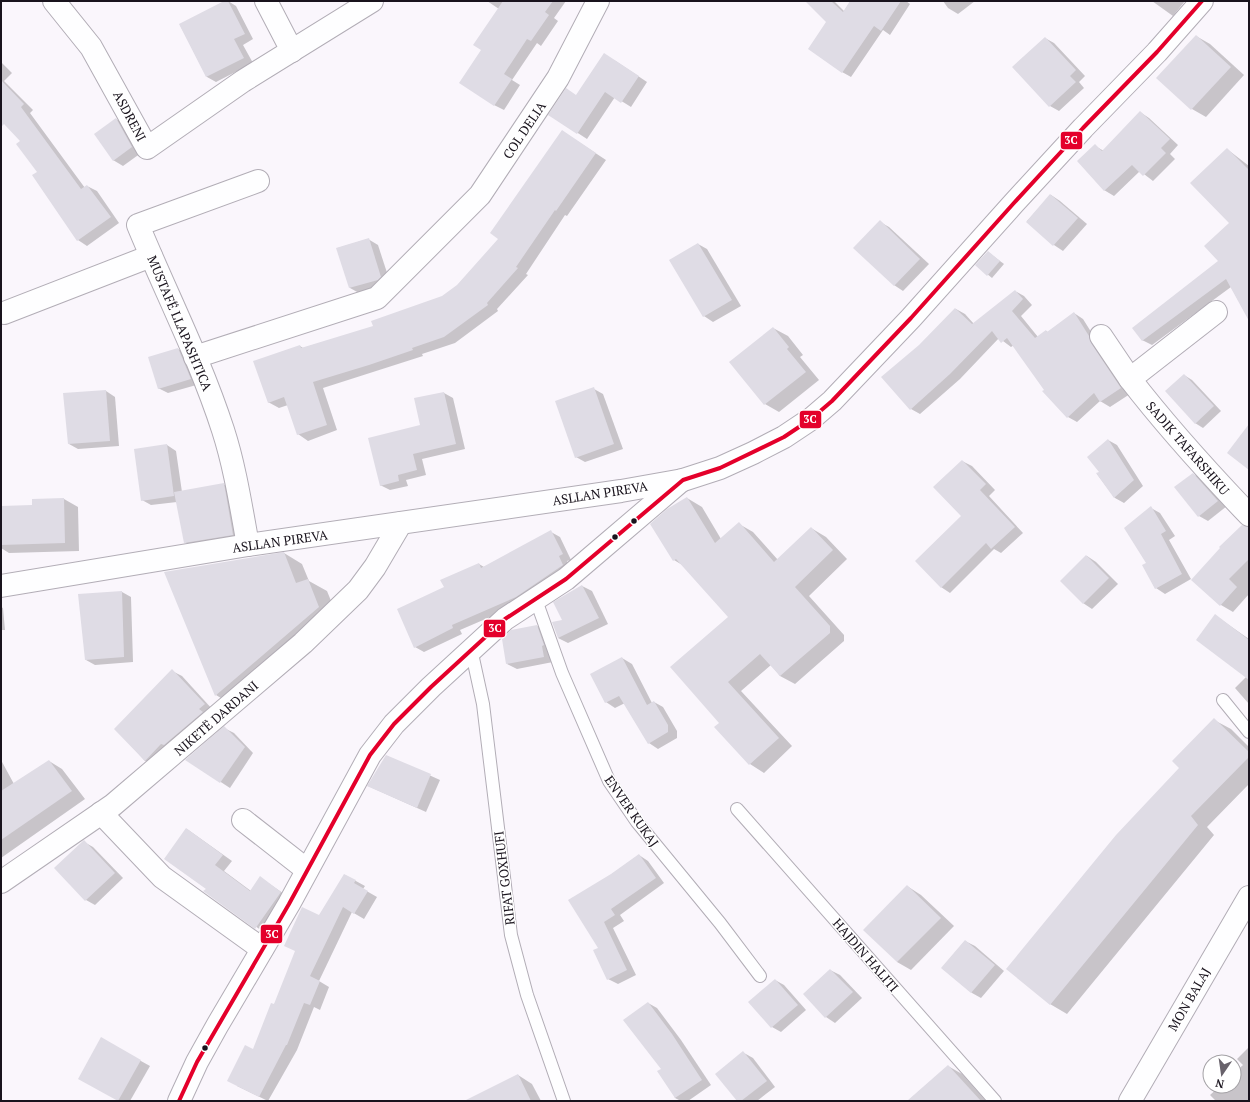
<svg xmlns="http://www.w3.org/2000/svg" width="1250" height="1102" font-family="'PT Serif',serif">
	<rect width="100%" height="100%" fill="#faf6fc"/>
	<g fill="#0003">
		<polygon points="228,1 236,6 253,39 243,45 253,63 216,82 207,77 180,25"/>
		<polygon points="487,1 566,1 554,18 558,21 541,46 537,43 512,80 520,85 504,110 494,105 483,50 499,9"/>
		<polygon points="807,1 834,1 844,11 851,1 906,1 910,4 890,35 883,30 851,77 842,72 828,22"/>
		<polygon points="943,1 975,1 958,14 948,8"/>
		<polygon points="1152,1 1185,1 1173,16"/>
		<polygon points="1196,36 1210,44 1244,75 1206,117 1192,109"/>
		<polygon points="1045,38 1054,43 1085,76 1079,82 1084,88 1059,111 1050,106"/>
		<polygon points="614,60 647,82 631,107 615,97 587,139 550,115 577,96"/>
		<polygon points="1,62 12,73 4,81 33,110 30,113 85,188 87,186 97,191 119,223 87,246 78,240 22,141 1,120"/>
		<polygon points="1140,112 1149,118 1178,145 1170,154 1175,159 1153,181 1140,171 1114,196 1104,190 1095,146 1104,151"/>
		<polygon points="116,119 126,125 141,153 123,166 113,160"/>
		<polygon points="562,131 606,160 567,216 565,215 526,274 528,275 497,309 498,311 455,343 422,354 423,356 323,388 337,430 308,441 298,434 288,405 279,408 268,402 300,346 303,348 374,327 442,297 457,286 500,238"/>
		<polygon points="1227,149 1249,166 1249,319 1231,287 1152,345 1142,340 1219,261 1231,223"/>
		<polygon points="1051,195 1060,201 1087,224 1063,251 1054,245 1027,221"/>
		<polygon points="880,222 889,227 929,264 903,291 894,285"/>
		<polygon points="368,239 378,245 390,282 359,293 350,288 338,248"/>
		<polygon points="698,244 707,249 741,306 713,322 704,316"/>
		<polygon points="988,252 1004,264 992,278 976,265"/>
		<polygon points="1015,291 1024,296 1032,305 1021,316 1038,337 1046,331 1048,332 1074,313 1083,319 1130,394 1110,407 1100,401 1077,422 1068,417 1045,390 1014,345 1011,347 999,338 960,379 920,414 911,409 919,346 956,309 965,314 974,324"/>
		<polygon points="773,328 788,336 803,355 800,357 819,380 779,412 765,404"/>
		<polygon points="178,349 188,355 200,384 168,393 158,388"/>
		<polygon points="1184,375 1192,380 1221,411 1203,428 1195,423"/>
		<polygon points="594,389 603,394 623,449 585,462 576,457"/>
		<polygon points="106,391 115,397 119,446 78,449 69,444"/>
		<polygon points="444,393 453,398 465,449 422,459 426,475 406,480 408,486 390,490 380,485"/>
		<polygon points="1108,440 1117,445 1143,486 1124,503 1115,498 1097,474 1100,472"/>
		<polygon points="167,445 176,451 182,492 223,484 233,489 242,540 194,548 185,542 177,502 151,505 142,500"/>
		<polygon points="962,461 972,466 995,490 989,496 1023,533 1001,553 994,549 950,593 941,587 962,516"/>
		<polygon points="1193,474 1202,479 1227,506 1208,521 1199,516"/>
		<polygon points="687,498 702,507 721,539 739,524 753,532 778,560 811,528 826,537 847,559 809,596 844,635 844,641 795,684 780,676 771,665 741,691 792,746 764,773 750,764 720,723 729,617 684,566 674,560"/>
		<polygon points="64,499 78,507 79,551 9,553 1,548 1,507 33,506"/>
		<polygon points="1151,508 1160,513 1175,536 1169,540 1191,579 1165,594 1156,588 1147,563"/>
		<polygon points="1249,531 1249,594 1233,612 1221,605 1193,580"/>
		<polygon points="551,532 560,537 571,560 567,561 572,571 525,602 460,630 462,634 424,652 415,647 445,588 479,564 484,567"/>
		<polygon points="284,553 302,564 309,581 327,591 338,618 234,706 216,695"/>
		<polygon points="1087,556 1096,562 1118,584 1092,609 1083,603"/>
		<polygon points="582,586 592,591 608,624 568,643 558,638"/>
		<polygon points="122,592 131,597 133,662 95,665 86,660"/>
		<polygon points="1,607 3,608 5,630 1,630"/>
		<polygon points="1216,616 1249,639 1249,704 1235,688 1246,677"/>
		<polygon points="537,626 546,632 553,662 517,669 507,664"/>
		<polygon points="622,658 632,664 652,703 654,702 663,707 677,731 677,738 658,749 649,743 625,703 615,708 606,702"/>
		<polygon points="172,671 182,676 213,710 155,766 145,761 116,729"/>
		<polygon points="1214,720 1231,729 1249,747 1249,784 1207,827 1214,835 1067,1014 1050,1004 1181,768"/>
		<polygon points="224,728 234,733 253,753 230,788 187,760"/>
		<polygon points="387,756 440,780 426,812 368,786"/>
		<polygon points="1,760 14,784 49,761 62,769 85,799 1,858"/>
		<polygon points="187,829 232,861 224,871 251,891 261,878 290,898 265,933 205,891 207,888"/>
		<polygon points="84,842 93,847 123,878 95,905 86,900"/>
		<polygon points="639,855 648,861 664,883 620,915 624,921 613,928 636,975 618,984 608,979 599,948 611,875"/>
		<polygon points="345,875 365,886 363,889 377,897 364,919 352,912 319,981 329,987 320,1010 314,1007 297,1050 268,1101 237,1086 274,1005 319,916"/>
		<polygon points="907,886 921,895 954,926 911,970 897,962"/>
		<polygon points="965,941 975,946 1004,971 981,998 972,993 942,968"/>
		<polygon points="830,970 840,975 862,998 835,1023 826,1017 804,994"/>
		<polygon points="775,980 784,985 806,1010 781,1032 772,1027"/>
		<polygon points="648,1003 657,1008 681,1040 711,1085 688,1101 681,1101 675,1098"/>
		<polygon points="101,1039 150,1066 130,1101 120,1101 80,1078"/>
		<polygon points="1249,1047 1249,1101 1216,1101 1210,1095 1220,1086 1234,1086 1234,1073 1243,1065 1237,1059"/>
		<polygon points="744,1053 753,1058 775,1087 757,1101 738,1101"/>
		<polygon points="948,1066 962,1074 986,1101 908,1101"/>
		<polygon points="518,1075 532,1084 541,1101 466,1101"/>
	</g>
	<g fill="#dfdce5">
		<polygon points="224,1 228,1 245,34 234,39 244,58 206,77 179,24"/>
		<polygon points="503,1 553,1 545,12 549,15 531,41 527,39 504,74 512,79 494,106 459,83 481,50 473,45"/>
		<polygon points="805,1 831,1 843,12 850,1 901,1 881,31 874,26 842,73 808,49 826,22"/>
		<polygon points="1196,35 1231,67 1191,110 1156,78"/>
		<polygon points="1045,37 1076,70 1070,76 1076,82 1049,107 1012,67"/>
		<polygon points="604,53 639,76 621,103 605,92 577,134 548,115 566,88 576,95"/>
		<polygon points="1,80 24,104 21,107 81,189 87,185 111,217 77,241 32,175 37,172 16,144 20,141 4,124 1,127"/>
		<polygon points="1140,111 1170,139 1161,148 1166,153 1143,176 1132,165 1104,191 1077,161 1095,144 1102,151"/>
		<polygon points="116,118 132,147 113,161 94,134"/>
		<polygon points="562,130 596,153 556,211 555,210 516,267 518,268 487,303 488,305 444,337 412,348 413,350 369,365 313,382 327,425 297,435 284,397 268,403 253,361 300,345 301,348 373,326 371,321 442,296 457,285 498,239 490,233"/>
		<polygon points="1227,148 1249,170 1249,321 1226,279 1142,341 1132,328 1218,261 1204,246 1229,223 1190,183"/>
		<polygon points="1050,194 1078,218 1053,246 1026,222"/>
		<polygon points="880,220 920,259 894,286 853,248"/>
		<polygon points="369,238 381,277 378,280 349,288 336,248"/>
		<polygon points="698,243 732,300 703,317 669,260"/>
		<polygon points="988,251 1000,261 987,276 975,265"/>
		<polygon points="1015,290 1023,299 1012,311 1035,338 1046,330 1047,332 1074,312 1089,336 1091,343 1121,388 1100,402 1094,393 1067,418 1042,391 1044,390 1007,338 1001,343 992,331 950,374 910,410 881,377 919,345 955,308 972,324"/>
		<polygon points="773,327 789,347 787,349 806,372 764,405 729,362"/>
		<polygon points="178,348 191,379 158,389 148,357"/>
		<polygon points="1184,374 1214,406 1195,424 1165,391"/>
		<polygon points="594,387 614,444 575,458 555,401"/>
		<polygon points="106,390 110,441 68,444 63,393"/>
		<polygon points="444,392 456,444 413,454 417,470 398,475 399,481 380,486 368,438 420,425 414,398"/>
		<polygon points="1249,424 1249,470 1227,453"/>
		<polygon points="1108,439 1134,480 1114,498 1096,473 1099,472 1087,457"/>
		<polygon points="167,444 174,496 141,501 134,449"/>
		<polygon points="962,460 986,484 980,490 1015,527 991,549 986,543 941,588 915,561 961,516 933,487"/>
		<polygon points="1193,473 1218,501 1198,517 1174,487"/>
		<polygon points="224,483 233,535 184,543 174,492"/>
		<polygon points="687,497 715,543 739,522 774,562 811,527 833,550 795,587 830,626 830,633 780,676 760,654 728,682 779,738 749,765 714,727 719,723 670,667 728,617 676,559 673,561 650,524 667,509"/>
		<polygon points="64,498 65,543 1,545 1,506 32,505 32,499"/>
		<polygon points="1151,506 1166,531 1161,534 1182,574 1155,589 1142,565 1146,563 1124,528"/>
		<polygon points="1242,525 1249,527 1249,559 1229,579 1237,587 1220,606 1191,580 1220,548 1219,547"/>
		<polygon points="551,530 563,554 559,556 563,565 516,597 452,625 453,628 414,648 397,609 444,587 440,580 479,563 481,568"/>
		<polygon points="284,552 296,583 308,579 319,607 215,696 164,572"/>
		<polygon points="1086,555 1109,578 1083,604 1060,581"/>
		<polygon points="582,585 599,618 558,638 552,622 562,620 553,602"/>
		<polygon points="122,591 124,657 85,660 78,594"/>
		<polygon points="1215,614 1249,640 1249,680 1196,640"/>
		<polygon points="537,625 544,645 542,646 544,657 506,664 502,639 511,630"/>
		<polygon points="622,657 647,705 654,701 668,725 668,732 648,744 619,696 605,703 590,674"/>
		<polygon points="172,669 205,704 199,709 203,712 164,745 161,744 145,761 114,729"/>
		<polygon points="1214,718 1249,752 1249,757 1191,816 1198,825 1050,1005 1006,969 1116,835 1179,768 1172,761"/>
		<polygon points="224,726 245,747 220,783 185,760"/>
		<polygon points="386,755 431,774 417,808 367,786"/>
		<polygon points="49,760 72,791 1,840 1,791"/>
		<polygon points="186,828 223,855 215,865 250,891 260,876 281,892 255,929 203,891 206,889 164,859"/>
		<polygon points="84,840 115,873 85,901 54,868"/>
		<polygon points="639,854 656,878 611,909 615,915 604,922 627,970 607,980 593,950 598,948 568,900 611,874"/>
		<polygon points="344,874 356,880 354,883 368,891 354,914 343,907 310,976 320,981 310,1005 304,1003 287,1045 286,1045 259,1097 227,1081 245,1045 253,1049 271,1003 274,1004 295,951 284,946 302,907 319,915"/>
		<polygon points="907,885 941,918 897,962 863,930"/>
		<polygon points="965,940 995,965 971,993 941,968"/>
		<polygon points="830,969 853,992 825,1018 803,994"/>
		<polygon points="775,979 798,1005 771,1028 748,1002"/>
		<polygon points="648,1002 672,1034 702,1080 675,1098 657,1071 661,1069 623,1020"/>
		<polygon points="101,1037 141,1060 118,1101 78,1079"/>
		<polygon points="743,1051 767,1081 741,1101 737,1101 715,1074"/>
		<polygon points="948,1065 981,1101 907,1101"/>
		<polygon points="518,1074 531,1101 464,1101"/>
	</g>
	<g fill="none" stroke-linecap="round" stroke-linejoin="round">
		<g stroke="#b2adb6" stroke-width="14">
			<g id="service">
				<polyline points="536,600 562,673 609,781 637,822 720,923 760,976"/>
				<polyline points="471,649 483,704 511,935 527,995 564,1101"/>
				<polyline points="1223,700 1249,732"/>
				<polyline points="737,809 995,1101"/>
			</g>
		</g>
		<g stroke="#b2adb6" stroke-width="24">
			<g id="minor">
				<polyline points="54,1 91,47 147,148 243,81 372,1"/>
				<polyline points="266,1 292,51"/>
				<path d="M1216,312L1130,379C1167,427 1207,471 1249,515"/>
				<polyline points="4,313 151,256"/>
				<polyline points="1101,336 1130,379"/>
				<polyline points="195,357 377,298 480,195 558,78 598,1"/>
				<path d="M248,545C241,507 235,467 223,430C200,359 166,293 138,225L258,181"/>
				<polyline points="101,813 162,877 262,949"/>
				<polyline points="243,820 307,870"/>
				<polyline points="1,882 113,805 303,643 358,590 375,567 401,523"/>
			</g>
		</g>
		<g stroke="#b2adb6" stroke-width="24">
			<g id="tertiary">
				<polyline points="1,586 248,545 621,491 683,480 720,468 753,453 784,437 811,419 832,401 911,318 1013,204 1083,128 1157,52 1202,1"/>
				<polyline points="179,1101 197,1062 217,1026 289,904 370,755 394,724 431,687 505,619 566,579 682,480"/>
			</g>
		</g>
		<g stroke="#b2adb6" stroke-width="24">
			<polyline id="primary" points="1130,1101 1249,897"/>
		</g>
		<use href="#service" stroke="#fefeff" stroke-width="12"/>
		<use href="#minor" stroke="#fefeff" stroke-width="22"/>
		<use href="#tertiary" stroke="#fefeff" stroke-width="22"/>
		<use href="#primary" stroke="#fefeff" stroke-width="22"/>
		<g stroke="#fff" stroke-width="7">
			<polyline id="bus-1" points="179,1101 197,1062 289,904 370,755 394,724 431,687 505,619 566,579 683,480 720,468 784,437 811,419 832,401 911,318 1013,204 1083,128 1157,52 1202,1"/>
		</g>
		<use href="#bus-1" stroke="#e4002b" stroke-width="4"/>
	</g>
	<g fill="#19131d" stroke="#fff" stroke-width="1.5">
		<circle cx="634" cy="521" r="3.5"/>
		<circle cx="615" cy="537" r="3.5"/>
		<circle cx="205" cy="1048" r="3.5"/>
	</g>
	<g text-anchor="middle" stroke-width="3" stroke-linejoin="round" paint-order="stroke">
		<g font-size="13" fill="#19131d" stroke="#fff">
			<text transform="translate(130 116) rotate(62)" y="5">ASDRENI</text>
			<text transform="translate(524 130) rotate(-56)" y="5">COL DELIA</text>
			<text transform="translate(180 323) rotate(67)" y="5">MUSTAFË LLAPASHTICA</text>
			<text transform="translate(1188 448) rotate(49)" y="5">SADIK TAFARSHIKU</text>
			<text transform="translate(600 493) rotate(-9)" y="5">ASLLAN PIREVA</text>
			<text transform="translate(280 541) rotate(-8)" y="5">ASLLAN PIREVA</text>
			<text transform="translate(216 718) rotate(-41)" y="5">NIKETË DARDANI</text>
			<text transform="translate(632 811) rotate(55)" y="5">ENVER KUKAJ</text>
			<text transform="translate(504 878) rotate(-97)" y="5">RIFAT GOXHUFI</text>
			<text transform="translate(866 955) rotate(49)" y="5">HAJDIN HALITI</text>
			<text transform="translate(1189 999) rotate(-60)" y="5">MON BALAJ</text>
		</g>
	</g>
	<g stroke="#fff" stroke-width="1.5">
		<rect x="1060" y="131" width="23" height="19" rx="4" fill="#e4002b"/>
		<rect x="799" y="410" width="23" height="19" rx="4" fill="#e4002b"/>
		<rect x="483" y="619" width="23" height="19" rx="4" fill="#e4002b"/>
		<rect x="260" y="924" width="23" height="20" rx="4" fill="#e4002b"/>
	</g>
	<g font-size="11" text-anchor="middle" font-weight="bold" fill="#fff">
		<text x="1071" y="144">3C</text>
		<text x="810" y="423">3C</text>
		<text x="495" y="632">3C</text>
		<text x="272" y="938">3C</text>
	</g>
	<rect width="1250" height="1102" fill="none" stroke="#19131d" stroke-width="4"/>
	<g transform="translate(1222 1074) rotate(193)"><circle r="19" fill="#ffffff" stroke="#a3a1a5"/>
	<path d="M0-3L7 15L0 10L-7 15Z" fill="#68626b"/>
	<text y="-6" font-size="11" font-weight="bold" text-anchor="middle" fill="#19131d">N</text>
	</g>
</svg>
